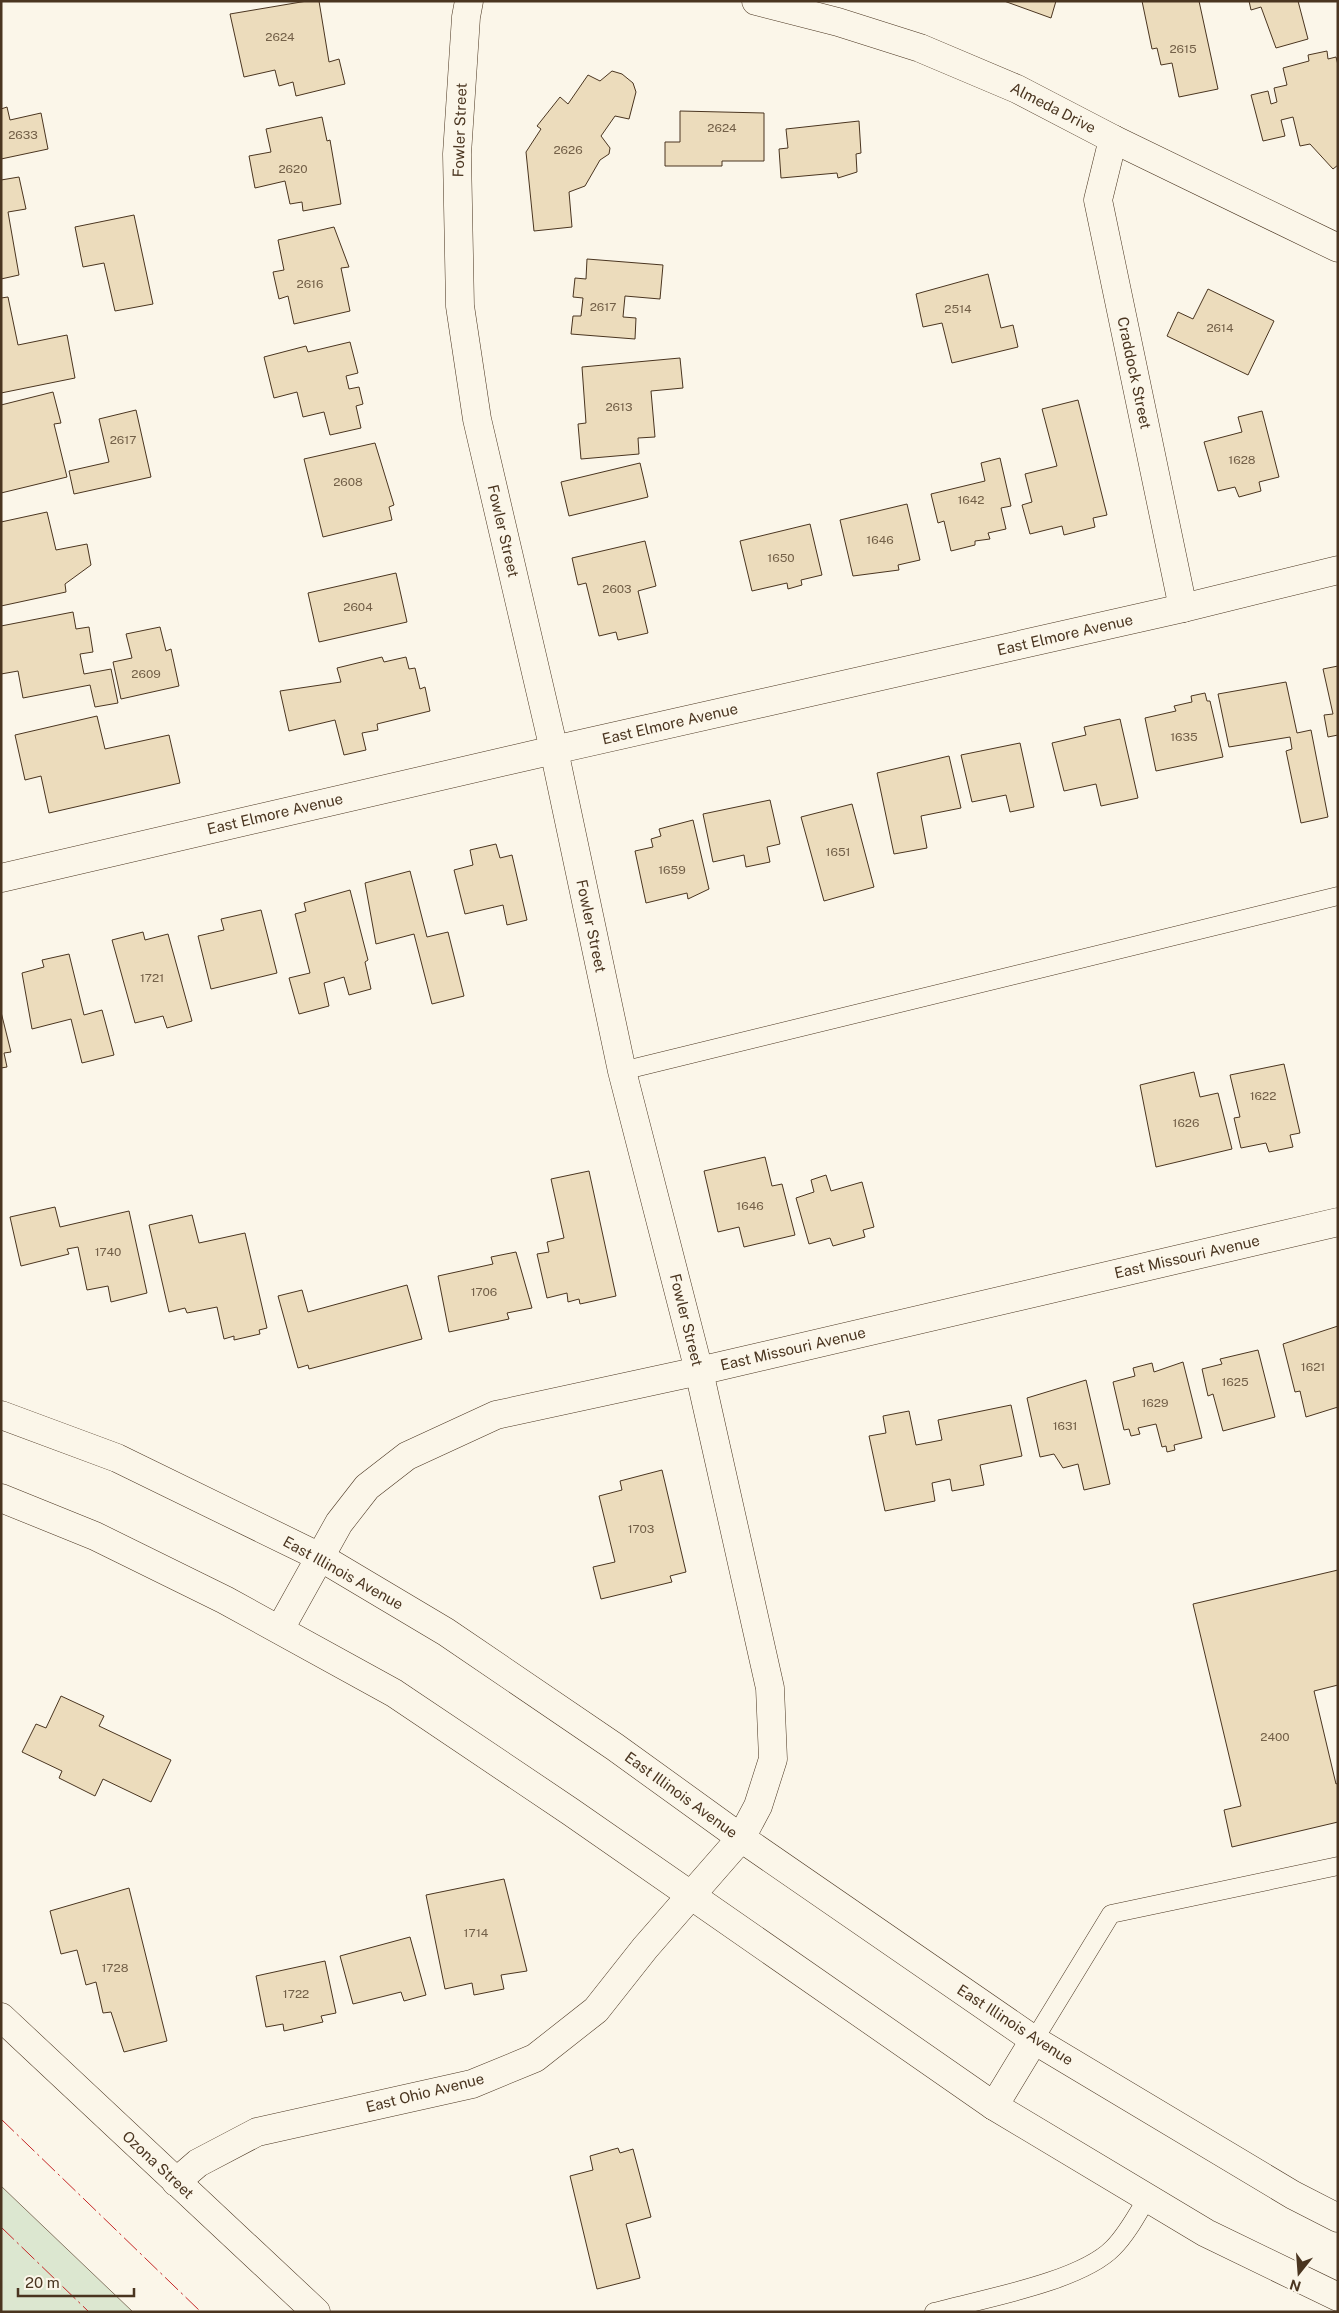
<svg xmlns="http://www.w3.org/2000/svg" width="1339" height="2313" font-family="'Public Sans',sans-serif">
	<rect width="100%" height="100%" fill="#fbf6e9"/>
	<polygon fill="#dce7d0" stroke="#887966" points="1,2186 133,2312 1,2312"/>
	<g fill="#ecdcbc" stroke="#4a3520">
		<polygon points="307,1 319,1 329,62 339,59 345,84 296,96 293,82 279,86 275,70 244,77 230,14"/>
		<polygon points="1004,1 1056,1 1051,18"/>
		<polygon points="1142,1 1199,1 1218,89 1179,97 1172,63 1161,65 1157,48 1152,49"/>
		<polygon points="1249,1 1298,1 1308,39 1276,48 1261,7 1251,10"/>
		<polygon points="1327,51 1328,59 1336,57 1338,65 1338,165 1333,169 1310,144 1300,146 1293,117 1281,120 1285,136 1263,141 1251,95 1268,91 1271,104 1277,102 1274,88 1287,85 1283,68 1309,61 1308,55"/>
		<polygon points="612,71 622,74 633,83 636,92 629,119 615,116 601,136 610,148 609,154 600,160 585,186 569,192 572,227 534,231 526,152 541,129 537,126 560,97 568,104 588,75 600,81"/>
		<polygon points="7,107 10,120 41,113 48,149 1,159 1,109"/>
		<polygon points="680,111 764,113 764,161 722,161 722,166 665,166 665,142 680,142"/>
		<polygon points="322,117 327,141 330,140 341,204 303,211 302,202 290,204 285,181 255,188 249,156 271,152 266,129"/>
		<polygon points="859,121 861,153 856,154 857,172 838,178 837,173 781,178 779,149 788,148 786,129"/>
		<polygon points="19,177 26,209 8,212 19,275 1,279 1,180"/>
		<polygon points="134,215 153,304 115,311 104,263 83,267 75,227"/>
		<polygon points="334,227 349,267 341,268 350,311 294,324 288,296 279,299 273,272 284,270 278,240"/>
		<polygon points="587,259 663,265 660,299 625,296 623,317 636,318 635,339 571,334 573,316 581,316 583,298 573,297 575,278 586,279"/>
		<polygon points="988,274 1001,328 1013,325 1018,347 952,363 942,323 923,327 916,294"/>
		<polygon points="1208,289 1274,321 1248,375 1167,336 1178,312 1193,319"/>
		<polygon points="8,297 18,345 67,335 75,378 1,393 1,298"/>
		<polygon points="350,342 358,373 346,376 349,389 359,387 363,404 356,406 361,428 330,435 324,412 303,417 297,392 274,398 264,357 306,346 308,352"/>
		<polygon points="680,358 683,388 651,391 655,437 638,438 639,454 581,459 578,424 586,423 582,367"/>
		<polygon points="53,392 61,423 54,424 67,477 1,493 1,405"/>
		<polygon points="1078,400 1107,515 1093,518 1095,527 1064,535 1062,526 1030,534 1022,505 1032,502 1025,474 1057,466 1042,409"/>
		<polygon points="136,410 151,477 74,494 69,471 109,462 99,419"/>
		<polygon points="1262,411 1279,477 1259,482 1261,491 1239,497 1235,487 1218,491 1204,442 1242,432 1238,417"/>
		<polygon points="375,443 394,505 389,507 392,520 323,537 304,459"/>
		<polygon points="1000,458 1011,506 1001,508 1006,529 988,533 990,539 975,541 975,545 951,551 944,521 938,523 931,494 985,481 981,463"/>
		<polygon points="640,463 648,497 569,516 561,482"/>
		<polygon points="907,504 920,560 898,565 899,570 853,576 840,520"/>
		<polygon points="47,512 56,550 87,544 91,565 65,584 66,592 1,606 1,522"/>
		<polygon points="810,524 822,575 801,580 802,585 788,589 787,583 752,591 740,541"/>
		<polygon points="645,541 656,586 638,591 648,633 618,640 616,632 599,636 586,583 578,585 572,558"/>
		<polygon points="396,573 407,622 319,642 308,593"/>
		<polygon points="73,612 76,629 89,627 93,652 80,654 84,674 111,669 118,703 95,707 90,685 23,698 18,671 1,674 1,626"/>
		<polygon points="160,627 166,651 171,649 179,686 121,699 113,662 132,658 126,634"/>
		<polygon points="382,657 384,662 406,657 409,669 415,668 420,689 425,687 430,711 377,724 378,730 362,733 366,750 344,755 335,720 289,731 280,691 341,682 337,668"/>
		<polygon points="1338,666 1338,735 1328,737 1324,715 1333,714 1323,669"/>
		<polygon points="1286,682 1297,733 1311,730 1328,817 1301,823 1286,751 1292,749 1290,737 1229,747 1218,694"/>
		<polygon points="1205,693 1207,701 1210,701 1223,757 1156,771 1145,718 1176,711 1174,706 1192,702 1191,696"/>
		<polygon points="97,716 105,749 169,735 180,783 49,813 41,776 25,780 15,735"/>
		<polygon points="1120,719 1138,798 1101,806 1096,784 1064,791 1052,743 1086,735 1084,727"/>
		<polygon points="1020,743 1034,807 1010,812 1006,795 972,802 961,755"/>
		<polygon points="949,756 961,808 921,816 927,848 894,854 877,773"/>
		<polygon points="770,800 780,844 767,847 770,862 746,867 744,855 713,862 703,814"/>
		<polygon points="852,804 874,887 824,901 801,817"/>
		<polygon points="693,820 709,889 688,899 687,893 646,903 635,851 653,847 651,839 661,836 659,829"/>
		<polygon points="496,844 500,858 512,855 527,920 507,925 503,905 465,914 454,870 473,865 470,850"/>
		<polygon points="410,871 427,937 448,932 464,996 432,1004 414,934 376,944 365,883"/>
		<polygon points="350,890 368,960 365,962 371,989 349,995 344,977 324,983 329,1006 299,1014 289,978 310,973 295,914 306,911 304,903"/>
		<polygon points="261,910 277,973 211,989 198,936 224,930 221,919"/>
		<polygon points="143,932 145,940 168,934 192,1021 167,1028 163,1016 135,1023 112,940"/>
		<polygon points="69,954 84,1015 102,1010 114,1055 82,1063 71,1019 32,1029 22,973 44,967 42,960"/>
		<polygon points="1,1012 11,1052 4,1053 7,1067 1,1068"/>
		<polygon points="1284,1064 1300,1133 1290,1135 1293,1147 1269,1152 1266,1143 1241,1148 1234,1118 1240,1117 1230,1075"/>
		<polygon points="1194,1072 1200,1097 1218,1093 1232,1149 1156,1167 1140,1085"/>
		<polygon points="765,1157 772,1186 782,1184 795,1235 744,1247 739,1227 718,1232 704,1171"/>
		<polygon points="589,1171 616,1296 580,1304 579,1299 568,1302 567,1293 547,1298 537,1254 549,1252 547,1242 564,1238 551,1179"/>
		<polygon points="826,1175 831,1191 862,1182 874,1227 863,1230 865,1237 833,1246 830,1238 809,1244 796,1198 814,1192 811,1180"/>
		<polygon points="55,1207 60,1227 129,1211 147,1293 111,1302 108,1286 87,1290 78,1247 67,1249 69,1254 21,1266 10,1217"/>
		<polygon points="192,1215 199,1243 245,1233 267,1328 259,1330 260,1334 234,1340 234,1336 224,1339 217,1307 187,1313 185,1308 169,1312 149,1225"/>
		<polygon points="516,1252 532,1308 507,1313 509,1319 449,1332 438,1276 493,1264 491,1257"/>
		<polygon points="407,1285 422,1339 309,1369 308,1365 298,1368 278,1296 302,1290 308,1312"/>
		<polygon points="1338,1326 1338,1407 1306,1417 1300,1391 1295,1392 1283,1344"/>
		<polygon points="1258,1350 1275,1417 1223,1431 1213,1394 1208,1396 1202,1369 1222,1364 1220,1359"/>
		<polygon points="1183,1362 1202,1438 1174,1445 1175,1450 1167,1452 1166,1446 1162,1447 1156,1424 1138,1428 1140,1434 1131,1436 1129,1429 1124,1430 1113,1382 1135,1376 1133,1368 1152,1363 1154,1372"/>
		<polygon points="1086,1380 1110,1484 1084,1490 1078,1464 1063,1468 1054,1454 1040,1457 1027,1398"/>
		<polygon points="1011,1405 1022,1456 980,1465 984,1485 952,1491 950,1479 932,1483 935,1501 885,1511 869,1436 886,1433 883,1416 909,1411 916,1445 942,1440 938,1420"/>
		<polygon points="662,1470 686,1572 670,1576 672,1582 601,1599 593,1567 615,1562 599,1496 622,1490 620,1481"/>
		<polygon points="1338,1570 1338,1685 1314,1691 1336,1784 1338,1783 1338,1822 1232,1847 1224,1810 1241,1806 1193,1604"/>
		<polygon points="61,1696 104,1716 99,1726 171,1760 151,1802 103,1779 95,1796 59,1778 62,1771 22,1752 36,1724 46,1728"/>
		<polygon points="504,1879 527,1971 501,1975 504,1989 474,1995 472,1983 445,1989 426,1895"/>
		<polygon points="129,1888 167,2041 124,2052 111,2012 103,2013 96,1982 86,1985 77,1950 61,1954 50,1911"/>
		<polygon points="410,1937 426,1995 404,2001 401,1992 353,2004 340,1956"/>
		<polygon points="325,1961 336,2013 321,2016 323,2022 284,2031 283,2024 266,2027 256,1976"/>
		<polygon points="618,2148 620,2153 633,2149 651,2217 626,2224 640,2278 597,2289 570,2176 593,2170 590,2156"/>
	</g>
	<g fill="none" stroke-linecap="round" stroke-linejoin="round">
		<g stroke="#4a3520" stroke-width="19">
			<g id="lane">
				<polyline points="622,1071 1338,896"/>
				<polyline points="1034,2040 1111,1914 1338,1866"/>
				<path d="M934,2312C981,2299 1080,2282 1113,2248C1127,2234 1137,2215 1147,2198"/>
			</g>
		</g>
		<g stroke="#4a3520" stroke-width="29">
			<g id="street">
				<polyline points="756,1 838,22 920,48 1017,89 1113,139 1338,248"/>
				<polyline points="1113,139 1098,200 1183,608"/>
				<polyline points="1,878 554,750 1183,608 1338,570"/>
				<polyline points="280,1629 339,1523 367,1487 407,1456 496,1415 699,1371 1338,1222"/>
				<polyline points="1,2017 316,2312"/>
				<polyline points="176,2182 198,2163 257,2132 472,2084 535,2058 596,2010 645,1948 741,1838 758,1806 773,1759 770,1688 699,1371 622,1071 554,750 477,419 460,306 457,154 466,17 469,1"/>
			</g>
		</g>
		<g stroke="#4a3520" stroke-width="29">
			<g id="secondary">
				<polyline points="1,1415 117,1458 320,1557 446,1632 615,1747 741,1838 1034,2040 1293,2195 1338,2218"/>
				<polyline points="1,1498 95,1536 225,1600 394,1693 571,1812 994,2106 1206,2233 1338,2297"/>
				<polyline points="994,2106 1034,2040"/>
			</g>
		</g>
		<use href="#lane" stroke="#fbf6e9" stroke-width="18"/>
		<use href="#street" stroke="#fbf6e9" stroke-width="28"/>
		<use href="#secondary" stroke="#fbf6e9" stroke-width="28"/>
		<g stroke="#c62828" stroke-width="1" stroke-dasharray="18 4 2.5 4" stroke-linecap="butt">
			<polyline points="1,2119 201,2312"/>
			<polyline points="1,2227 89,2312"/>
		</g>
	</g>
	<g text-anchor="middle" stroke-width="4" stroke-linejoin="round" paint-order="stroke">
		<g font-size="12" fill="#725f47">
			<text x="280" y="41">2624</text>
			<text x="1183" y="53">2615</text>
			<text x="722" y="132">2624</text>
			<text x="23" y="139">2633</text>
			<text x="568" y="154">2626</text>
			<text x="293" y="173">2620</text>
			<text x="310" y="288">2616</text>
			<text x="603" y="311">2617</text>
			<text x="958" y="313">2514</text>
			<text x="1220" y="332">2614</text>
			<text x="619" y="411">2613</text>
			<text x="123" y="444">2617</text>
			<text x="1242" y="464">1628</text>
			<text x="348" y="486">2608</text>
			<text x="971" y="504">1642</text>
			<text x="880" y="544">1646</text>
			<text x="781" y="562">1650</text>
			<text x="617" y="593">2603</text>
			<text x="358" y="611">2604</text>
			<text x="146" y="678">2609</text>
			<text x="1184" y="741">1635</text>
			<text x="838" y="856">1651</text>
			<text x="672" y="874">1659</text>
			<text x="152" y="982">1721</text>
			<text x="1263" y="1100">1622</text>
			<text x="1186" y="1127">1626</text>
			<text x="750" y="1210">1646</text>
			<text x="108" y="1256">1740</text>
			<text x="484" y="1296">1706</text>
			<text x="1313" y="1371">1621</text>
			<text x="1235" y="1386">1625</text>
			<text x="1155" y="1407">1629</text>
			<text x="1065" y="1430">1631</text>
			<text x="641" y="1533">1703</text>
			<text x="1275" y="1741">2400</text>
			<text x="476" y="1937">1714</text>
			<text x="115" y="1972">1728</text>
			<text x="296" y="1998">1722</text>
		</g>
		<g font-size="15" fill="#4a3520" stroke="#fbf6e9">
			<text transform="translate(1053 108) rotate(27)" y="5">Almeda Drive</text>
			<text transform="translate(460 130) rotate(-88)" y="5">Fowler Street</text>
			<text transform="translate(1134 373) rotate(78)" y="5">Craddock Street</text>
			<text transform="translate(503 531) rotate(77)" y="5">Fowler Street</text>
			<text transform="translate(1065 635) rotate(-13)" y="5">East Elmore Avenue</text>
			<text transform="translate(670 724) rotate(-13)" y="5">East Elmore Avenue</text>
			<text transform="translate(275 814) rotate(-13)" y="5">East Elmore Avenue</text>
			<text transform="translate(591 926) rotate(78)" y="5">Fowler Street</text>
			<text transform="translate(1187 1257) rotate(-13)" y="5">East Missouri Avenue</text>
			<text transform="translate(686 1320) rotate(76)" y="5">Fowler Street</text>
			<text transform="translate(793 1349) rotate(-13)" y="5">East Missouri Avenue</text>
			<text transform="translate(343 1573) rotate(29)" y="5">East Illinois Avenue</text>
			<text transform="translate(681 1795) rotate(36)" y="5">East Illinois Avenue</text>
			<text transform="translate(1015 2025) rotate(33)" y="5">East Illinois Avenue</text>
			<text transform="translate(425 2093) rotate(-14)" y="5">East Ohio Avenue</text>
			<text transform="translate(158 2165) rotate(43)" y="5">Ozona Street</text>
		</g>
	</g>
	<rect width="1339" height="2313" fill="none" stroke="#4a3520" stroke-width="5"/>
	<g transform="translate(1299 2273) rotate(197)" stroke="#fbf6e9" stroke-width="4" paint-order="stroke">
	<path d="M0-4L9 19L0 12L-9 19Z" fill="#4a3520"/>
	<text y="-8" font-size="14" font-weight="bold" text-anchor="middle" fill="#4a3520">N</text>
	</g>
	<path d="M18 2288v8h116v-8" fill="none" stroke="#4a3520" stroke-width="2.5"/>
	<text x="25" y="2288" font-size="15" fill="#4a3520" stroke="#fbf6e9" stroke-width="4" paint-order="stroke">20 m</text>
</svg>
